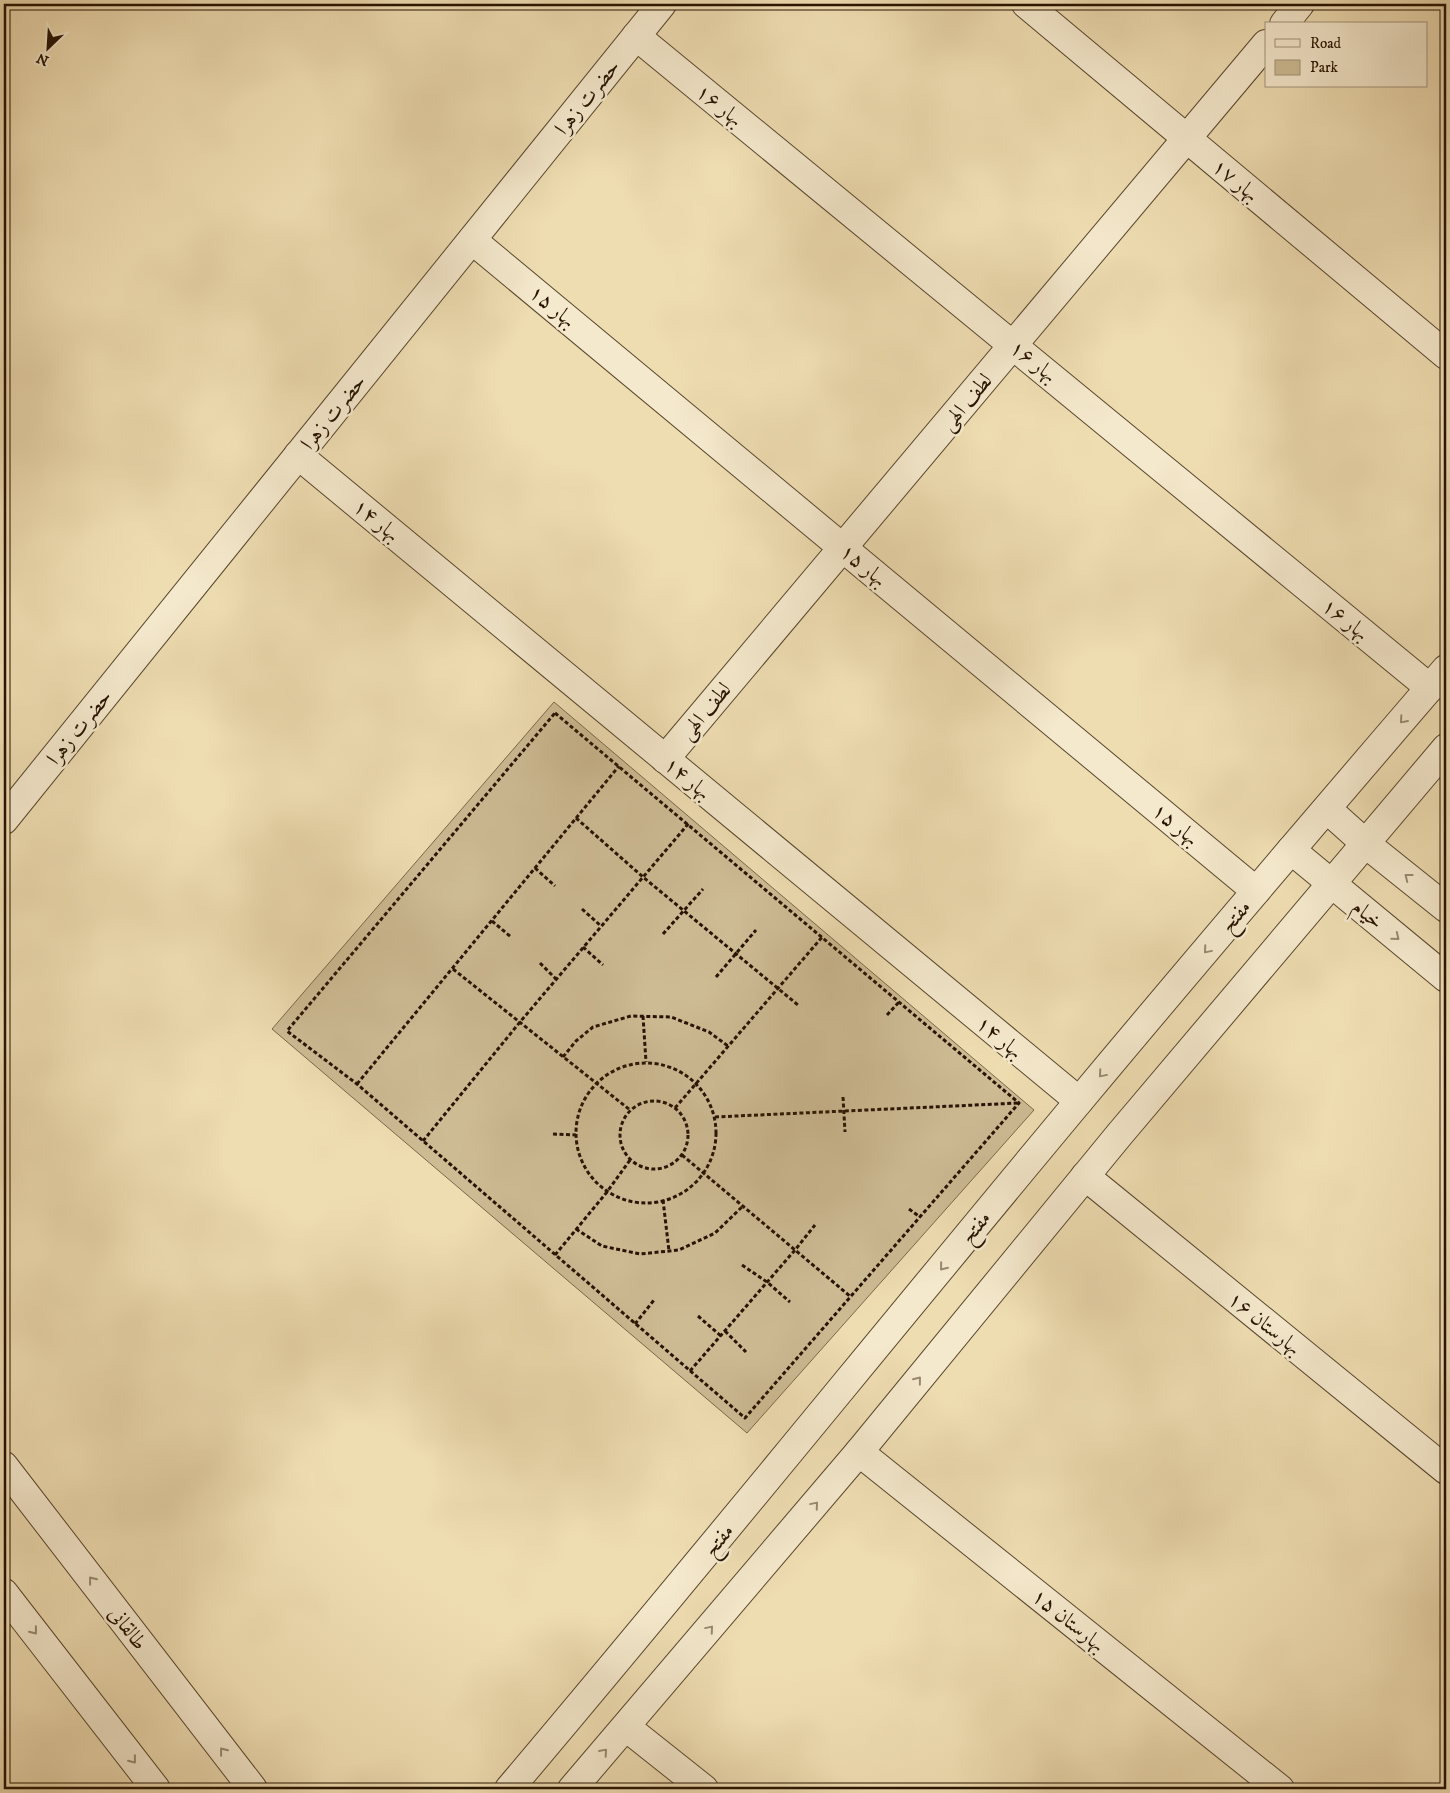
<svg xmlns="http://www.w3.org/2000/svg" width="1450" height="1793" font-family="'IM FELL DW Pica',Amiri,serif">
	<rect width="100%" height="100%" fill="#efddb2"/>
	<filter id="stains"><feTurbulence type="fractalNoise" baseFrequency=".004" numOctaves="4"/><feColorMatrix values="0 0 0 0 .2 0 0 0 0 .09 0 0 0 0 .02 0 0 0 .5 -.17"/></filter>
	<radialGradient id="worn" r=".72"><stop offset=".6" stop-color="#630" stop-opacity="0"/><stop offset="1" stop-color="#630" stop-opacity=".3"/></radialGradient>
	<polygon fill="#cdbb94" stroke="#7a674a" points="554,702 1034,1110 747,1433 272,1029"/>
	<g fill="none" stroke-linecap="round" stroke-linejoin="round">
		<g stroke="#58462c" stroke-width="30">
			<g id="minor">
				<polyline points="1026,4 1446,355"/>
				<polyline points="1284,24 1300,4"/>
				<polyline points="636,36 1430,688"/>
				<polyline points="472,240 1256,891"/>
				<polyline points="298,455 1079,1101"/>
				<polyline points="665,759 1266,44"/>
				<polyline points="4,820 662,4"/>
				<polyline points="1085,1176 1446,1470"/>
				<polyline points="859,1452 1280,1789"/>
				<polyline points="626,1727 704,1789"/>
			</g>
		</g>
		<g stroke="#58462c" stroke-width="30">
			<g id="tertiary">
				<polyline points="1327,809 1366,844 1446,908"/>
				<polyline points="1291,850 1446,978"/>
				<polyline points="4,1466 253,1789"/>
				<polyline points="4,1593 156,1789"/>
				<path d="M509,1789C702,1561 889,1329 1080,1100C1201,955 1323,812 1446,669"/>
				<polyline points="572,1789 859,1452 1119,1135 1446,748"/>
			</g>
		</g>
		<g stroke="#261300" stroke-width="3" stroke-dasharray="4 2.5" stroke-linecap="butt">
			<polygon points="555,713 1019,1103 745,1418 357,1084 287,1031"/>
			<polyline points="576,818 643,877 798,1005"/>
			<polyline points="535,868 555,886"/>
			<polyline points="582,909 601,926"/>
			<polyline points="492,921 511,937"/>
			<polyline points="663,934 703,889"/>
			<polyline points="583,947 603,965"/>
			<polyline points="540,963 556,979"/>
			<polyline points="453,969 630,1110"/>
			<polyline points="716,977 756,930"/>
			<polyline points="887,1015 899,1002"/>
			<polyline points="643,1016 646,1062"/>
			<polyline points="563,1057 576,1041 593,1027 631,1016 671,1017 709,1032 728,1046"/>
			<circle cx="646" cy="1133" r="70"/>
			<polyline points="357,1084 619,766"/>
			<polyline points="843,1097 845,1132"/>
			<circle cx="654" cy="1135" r="34"/>
			<polyline points="675,1108 823,936"/>
			<polyline points="715,1117 1019,1103"/>
			<polyline points="553,1134 576,1135"/>
			<polyline points="423,1141 520,1022 689,823"/>
			<polyline points="682,1155 851,1297"/>
			<polyline points="663,1200 669,1251"/>
			<polyline points="909,1209 920,1217"/>
			<polyline points="576,1229 602,1246 640,1254 679,1250 715,1233 743,1206"/>
			<polyline points="555,1255 607,1192 630,1160"/>
			<polyline points="742,1265 767,1282 790,1302"/>
			<polyline points="698,1316 721,1336"/>
			<polyline points="635,1324 654,1300"/>
			<polyline points="725,1331 746,1352"/>
			<polyline points="690,1371 795,1250 815,1225"/>
		</g>
		<use href="#minor" stroke="#f5e9cd" stroke-width="28"/>
		<use href="#tertiary" stroke="#f5e9cd" stroke-width="28"/>
	</g>
	<defs><path id="oneway-chevron" d="M-2-3.5L2.5 0L-2 3.5" fill="none" stroke-width="1.6" stroke-linecap="round" stroke-linejoin="round" transform="scale(1.25)"/></defs>
	<g stroke="#988971">
		<use href="#oneway-chevron" transform="translate(1403 720) rotate(131)"/>
		<use href="#oneway-chevron" transform="translate(1408 877) rotate(-142)"/>
		<use href="#oneway-chevron" transform="translate(1396 937) rotate(39)"/>
		<use href="#oneway-chevron" transform="translate(1207 950) rotate(130)"/>
		<use href="#oneway-chevron" transform="translate(1102 1074) rotate(130)"/>
		<use href="#oneway-chevron" transform="translate(943 1267) rotate(129)"/>
		<use href="#oneway-chevron" transform="translate(918 1380) rotate(-51)"/>
		<use href="#oneway-chevron" transform="translate(815 1505) rotate(-50)"/>
		<use href="#oneway-chevron" transform="translate(92 1580) rotate(-128)"/>
		<use href="#oneway-chevron" transform="translate(710 1629) rotate(-50)"/>
		<use href="#oneway-chevron" transform="translate(34 1631) rotate(52)"/>
		<use href="#oneway-chevron" transform="translate(223 1751) rotate(-128)"/>
		<use href="#oneway-chevron" transform="translate(604 1752) rotate(-49)"/>
		<use href="#oneway-chevron" transform="translate(133 1760) rotate(52)"/>
	</g>
	<g text-anchor="middle" stroke-width="5" stroke-linejoin="round" paint-order="stroke">
		<g font-size="21" fill="#261300" stroke="#f5e9cd">
			<text transform="translate(587 97) rotate(-51)" y="7">حضرت زهرا</text>
			<text transform="translate(720 105) rotate(39)" y="7">بهار ۱۶</text>
			<text transform="translate(1236 180) rotate(40)" y="7">بهار ۱۷</text>
			<text transform="translate(553 306) rotate(40)" y="7">بهار ۱۵</text>
			<text transform="translate(1034 361) rotate(39)" y="7">بهار ۱۶</text>
			<text transform="translate(966 402) rotate(-50)" y="7">لطف الهی</text>
			<text transform="translate(333 412) rotate(-51)" y="7">حضرت زهرا</text>
			<text transform="translate(377 520) rotate(40)" y="7">بهار ۱۴</text>
			<text transform="translate(864 565) rotate(40)" y="7">بهار ۱۵</text>
			<text transform="translate(1346 619) rotate(39)" y="7">بهار ۱۶</text>
			<text transform="translate(705 711) rotate(-50)" y="7">لطف الهی</text>
			<text transform="translate(79 727) rotate(-51)" y="7">حضرت زهرا</text>
			<text transform="translate(688 778) rotate(40)" y="7">بهار ۱۴</text>
			<text transform="translate(1176 824) rotate(40)" y="7">بهار ۱۵</text>
			<text transform="translate(1368 914) rotate(39)" y="7">خیام</text>
			<text transform="translate(1235 916) rotate(-50)" y="7">مفتح</text>
			<text transform="translate(1000 1037) rotate(40)" y="7">بهار ۱۴</text>
			<text transform="translate(975 1227) rotate(-51)" y="7">مفتح</text>
			<text transform="translate(1265 1323) rotate(39)" y="7">بهارستان ۱۶</text>
			<text transform="translate(718 1540) rotate(-51)" y="7">مفتح</text>
			<text transform="translate(1069 1620) rotate(39)" y="7">بهارستان ۱۵</text>
			<text transform="translate(128 1628) rotate(52)" y="7">طالقانی</text>
		</g>
	</g>
	<rect width="1450" height="1793" fill="none" stroke="#efddb2" stroke-width="20"/>
	<rect x="5" y="5" width="1440" height="1783" fill="none" stroke="#261300" stroke-width="2.5"/>
	<rect x="10" y="10" width="1430" height="1773" fill="none" stroke="#261300"/>
	<rect x="1265" y="22" width="162" height="65" fill="#f5e9cd" stroke="#a2937b"/>
	<rect x="1275" y="39" width="25" height="8" fill="#f5e9cd" stroke="#a2937b"/>
	<text x="1310" y="48" font-size="15" fill="#261300">Road</text>
	<rect x="1275" y="60" width="25" height="15" fill="#cdbb94" stroke="#a2937b"/>
	<text x="1310" y="72" font-size="15" fill="#261300">Park</text>
	<g transform="translate(48 48) rotate(205)" stroke="#f5e9cd" stroke-width="4" paint-order="stroke">
	<path d="M0-4L9 19L0 12L-9 19Z" fill="#261300"/>
	<text y="-8" font-size="14" font-weight="bold" text-anchor="middle" fill="#261300">N</text>
	</g>
	<rect width="100%" height="100%" filter="url(#stains)"/>
	<rect width="100%" height="100%" fill="url(#worn)"/>
</svg>
